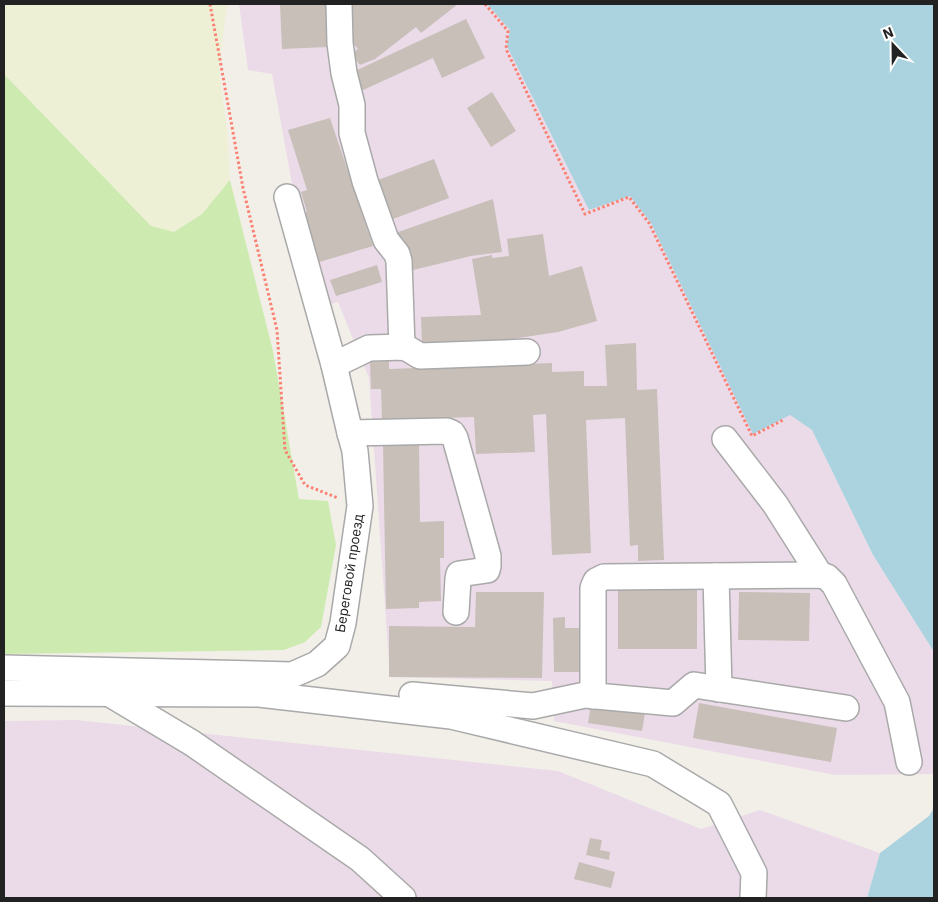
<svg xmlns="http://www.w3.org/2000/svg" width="938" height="902" font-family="'IBM Plex Sans',sans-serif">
	<rect width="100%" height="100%" fill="#f2efe9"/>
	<g fill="#ebdbe8">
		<polygon points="239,4 487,4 510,30 589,210 630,196 651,223 753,433 790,415 812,430 873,555 934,652 934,774 835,775 554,721 552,681 390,677 369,378 338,302 324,306 303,244 272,74 248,70"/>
		<polygon points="76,720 558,771 701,829 760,810 880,853 867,898 4,898 4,721"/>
	</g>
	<polygon fill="#eef0d5" points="4,4 227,4 219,70 227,127 230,180 202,214 173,232 151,226 4,74"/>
	<polygon fill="#cdebb0" points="4,74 151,226 174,232 202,214 230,180 273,351 299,499 328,501 336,545 321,627 305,642 284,650 4,654"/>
	<g fill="#aad3df">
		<polygon points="487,4 934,4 934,652 873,555 812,430 790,415 753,434 651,223 630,196 589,210 507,46 510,30"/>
		<polygon points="934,808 934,898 867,898 880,853 929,816"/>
	</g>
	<g fill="#c7bfb8">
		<polygon points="280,4 326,4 328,47 282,49"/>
		<polygon points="345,4 458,4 421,33 416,27 375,59 360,65 351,54 358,49 346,35 354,29 344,16"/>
		<polygon points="466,19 485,58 442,78 433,58 361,91 353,72"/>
		<polygon points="492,92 516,131 491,147 467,108"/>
		<polygon points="330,118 373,246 313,264 306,244 313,241 304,213 307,212 301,192 307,190 288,130"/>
		<polygon points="434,159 449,198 393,219 378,180"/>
		<polygon points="493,199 502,252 471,256 413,270 410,253 403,255 398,232"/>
		<polygon points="543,234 549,276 582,266 597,321 558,332 485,343 485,340 422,343 421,317 481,315 472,259 492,255 492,258 509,256 507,239"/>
		<polygon points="377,265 382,282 336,296 330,280"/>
		<polygon points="636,343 637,390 657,389 664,560 638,561 638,545 630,546 625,418 586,420 591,553 552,555 546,414 533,415 535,452 476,454 474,417 382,420 381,389 371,389 370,362 389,361 389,369 552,363 552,372 584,371 584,386 607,386 605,345"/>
		<polygon points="419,443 420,522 444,521 444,558 440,558 441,601 419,602 419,608 386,609 383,444"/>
		<polygon points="618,589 697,590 697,649 618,649"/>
		<polygon points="476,592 544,592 542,678 389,677 389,626 475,627"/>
		<polygon points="739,592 810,593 809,641 738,640"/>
		<polygon points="565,617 565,628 580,628 581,672 554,672 553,618"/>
		<polygon points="699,703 837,728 831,762 693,738"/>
		<polygon points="591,705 645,713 642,731 588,723"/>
		<polygon points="590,838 602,840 600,850 610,852 609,860 586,855"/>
		<polygon points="579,862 615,872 611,888 574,879"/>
	</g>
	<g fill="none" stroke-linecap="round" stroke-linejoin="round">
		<g stroke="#a9a9a9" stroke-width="28">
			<g id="minor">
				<polyline points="339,4 340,43 344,73 352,105 352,133 365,181 386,240 397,254 399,261 402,347"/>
				<polyline points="334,365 369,348 405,347 420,356 527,352"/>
				<polyline points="350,433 447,431 452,433 455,438 488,556 488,566 487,570 459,574 458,579 456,612"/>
				<polyline points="725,439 775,504 820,575"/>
				<polyline points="716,576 719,689"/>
				<polyline points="4,668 292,675 317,664 337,646 343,623 360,506 355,451 350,433 334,365 287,197"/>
				<polyline points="4,693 259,694 451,716 653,764 719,804 754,873 753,898"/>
				<polyline points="110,694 192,743 360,859 403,898"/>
				<polyline points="412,695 533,706 585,695 673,703 694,685 846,708"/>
				<polyline points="593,696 593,588 596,581 604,577 820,575 827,577 834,584 897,702 909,762"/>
			</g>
		</g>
		<g stroke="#fa8072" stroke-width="3" stroke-dasharray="2.5 2.5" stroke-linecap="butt">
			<polyline points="210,4 243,188 277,330 285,450 305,485 338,498"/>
			<polyline points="485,4 508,31 506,49 585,214 629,197 649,223 752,436 783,420"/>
		</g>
		<use href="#minor" stroke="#fff" stroke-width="25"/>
	</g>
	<g text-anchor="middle" stroke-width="4" stroke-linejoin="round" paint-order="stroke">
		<g font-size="14" fill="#222" stroke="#fff">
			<text transform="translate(349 573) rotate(-81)" y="5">Береговой проезд</text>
		</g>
	</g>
	<rect width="938" height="902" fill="none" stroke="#222222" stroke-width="10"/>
	<g transform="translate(893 45) rotate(338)" stroke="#ffffff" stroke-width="4" paint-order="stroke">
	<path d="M0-4L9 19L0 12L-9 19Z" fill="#222222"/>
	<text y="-8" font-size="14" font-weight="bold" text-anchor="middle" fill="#222222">N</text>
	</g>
</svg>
